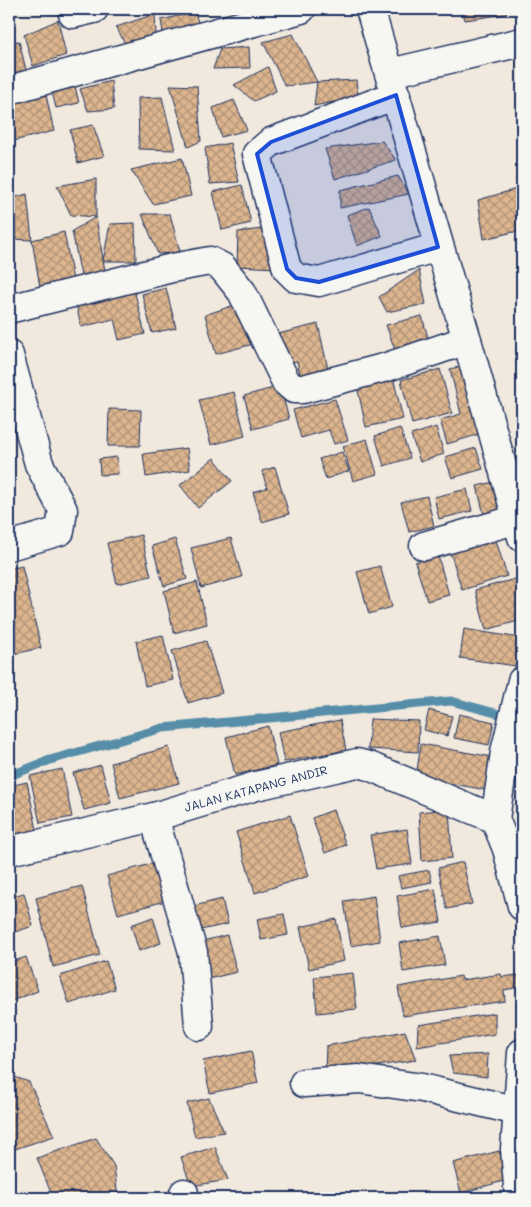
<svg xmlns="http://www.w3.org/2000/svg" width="531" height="1207" font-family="Mali,sans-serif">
	<defs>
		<pattern id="building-cross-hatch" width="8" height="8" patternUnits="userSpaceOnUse" patternTransform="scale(1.25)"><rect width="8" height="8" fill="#ddb58e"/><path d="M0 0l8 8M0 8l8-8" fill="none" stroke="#b29477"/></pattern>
	</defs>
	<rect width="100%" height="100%" fill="#f1e9de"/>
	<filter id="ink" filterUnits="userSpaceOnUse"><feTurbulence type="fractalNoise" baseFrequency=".02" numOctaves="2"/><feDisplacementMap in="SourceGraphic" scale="10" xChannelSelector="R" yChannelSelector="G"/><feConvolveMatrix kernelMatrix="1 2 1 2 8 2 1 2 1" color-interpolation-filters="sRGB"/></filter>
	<g filter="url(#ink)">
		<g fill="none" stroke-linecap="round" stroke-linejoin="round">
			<polyline stroke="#568ea9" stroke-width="9" points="9,776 50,760 163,728 451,701 510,717"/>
		</g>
		<g fill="url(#building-cross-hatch)" stroke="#1b2f5e">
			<polygon points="462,9 505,9 507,14 465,20"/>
			<polygon points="195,12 200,29 164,39 161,20"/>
			<polygon points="155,14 156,35 126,45 116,27"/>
			<polygon points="58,20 66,55 33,66 24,35"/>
			<polygon points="293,34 317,82 285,86 263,42"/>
			<polygon points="19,41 27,74 9,77 9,42"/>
			<polygon points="249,47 250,68 213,69 220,49"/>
			<polygon points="268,67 276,91 254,101 234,85"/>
			<polygon points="73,78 79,103 56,108 50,84"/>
			<polygon points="356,80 358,97 314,106 317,82"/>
			<polygon points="111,81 114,109 88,111 80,89"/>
			<polygon points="170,85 197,86 201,141 188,147"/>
			<polygon points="44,86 54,131 9,142 9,95"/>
			<polygon points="162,97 175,150 139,149 138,98"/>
			<polygon points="234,100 247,130 221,137 213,108"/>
			<polygon points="93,125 104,156 78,163 70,130"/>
			<polygon points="382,141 396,160 335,179 325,149"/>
			<polygon points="230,143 239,182 210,184 205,148"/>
			<polygon points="182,158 191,196 153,204 131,170"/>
			<polygon points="398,176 409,194 340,208 340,190"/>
			<polygon points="96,179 96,217 71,215 57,186"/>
			<polygon points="242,185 251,223 222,230 213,192"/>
			<polygon points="520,188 522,230 484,239 478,200"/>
			<polygon points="27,194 32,240 9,239 9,199"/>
			<polygon points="369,207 382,236 357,246 347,215"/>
			<polygon points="142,214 170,214 180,252 158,254"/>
			<polygon points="96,217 105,271 81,276 72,231"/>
			<polygon points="135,223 136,261 103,261 110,224"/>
			<polygon points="262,229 277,268 237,266 238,232"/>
			<polygon points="64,232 74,285 41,293 32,240"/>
			<polygon points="419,270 426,304 387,312 379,297"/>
			<polygon points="166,288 176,328 152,333 142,294"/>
			<polygon points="134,289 145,334 119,340 114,319 81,327 76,304"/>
			<polygon points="243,302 257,343 216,354 205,315"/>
			<polygon points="422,316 428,338 395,350 386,325"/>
			<polygon points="318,324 330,378 302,383 297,361 281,364 274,335"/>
			<polygon points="463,366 480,434 447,444 440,420 461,414 450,369"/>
			<polygon points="440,369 452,413 412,424 401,380"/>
			<polygon points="393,377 403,419 366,427 357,386"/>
			<polygon points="280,386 289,419 253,429 244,396"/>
			<polygon points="234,392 245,436 211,445 199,400"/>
			<polygon points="335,399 348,440 334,444 329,430 301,438 293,410"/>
			<polygon points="109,409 141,410 140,446 108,446"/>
			<polygon points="436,427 444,454 420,462 411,435"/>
			<polygon points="400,428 410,458 384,466 375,436"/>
			<polygon points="367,439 377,474 353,481 343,446"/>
			<polygon points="187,448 190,470 146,477 143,454"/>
			<polygon points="476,448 483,469 452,478 445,457"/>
			<polygon points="342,452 349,471 326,479 319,459"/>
			<polygon points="117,457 118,474 100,475 99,459"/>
			<polygon points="214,458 232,481 198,508 180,485"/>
			<polygon points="275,467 289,514 262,522 253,492 267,488 262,471"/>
			<polygon points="494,482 500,511 484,515 477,486"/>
			<polygon points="467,489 472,511 439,519 434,497"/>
			<polygon points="427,496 434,526 409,532 401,502"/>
			<polygon points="494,534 507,576 462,590 449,548"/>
			<polygon points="141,535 151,576 117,584 107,543"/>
			<polygon points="231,538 242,577 201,588 191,548"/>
			<polygon points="175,539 187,579 164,586 152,546"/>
			<polygon points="438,556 449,595 427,601 415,562"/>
			<polygon points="22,566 41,648 9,655 9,569"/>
			<polygon points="380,566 392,607 369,614 357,572"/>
			<polygon points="515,579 522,605 522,620 486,630 475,590"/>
			<polygon points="197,582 207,624 174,633 164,591"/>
			<polygon points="464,629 520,638 516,666 460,658"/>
			<polygon points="163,635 173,680 145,686 136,641"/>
			<polygon points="206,641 222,693 188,703 172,651"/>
			<polygon points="429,710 452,716 447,736 424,730"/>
			<polygon points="459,714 494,722 489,745 454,738"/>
			<polygon points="370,719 419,721 418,752 368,749"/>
			<polygon points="340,720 346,750 284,762 278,732"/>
			<polygon points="268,726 277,765 235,775 226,737"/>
			<polygon points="421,744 492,757 486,790 416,777"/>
			<polygon points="169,747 179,783 120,798 111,763"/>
			<polygon points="101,765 111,803 84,810 73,773"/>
			<polygon points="62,769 72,817 40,823 30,776"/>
			<polygon points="27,782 37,830 9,835 9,786"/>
			<polygon points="449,809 452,858 422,861 419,812"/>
			<polygon points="333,810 346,845 325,853 312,818"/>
			<polygon points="290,815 309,876 255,893 236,832"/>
			<polygon points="407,829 412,864 376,869 370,835"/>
			<polygon points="165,860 176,898 118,914 107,876"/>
			<polygon points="463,862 472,904 447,909 438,868"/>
			<polygon points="429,870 432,882 401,888 398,876"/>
			<polygon points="82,886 100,955 53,967 36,898"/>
			<polygon points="435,889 441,922 402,928 397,896"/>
			<polygon points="24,893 33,926 9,934 9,897"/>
			<polygon points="374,896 380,941 351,946 344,901"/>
			<polygon points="222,899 228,924 187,933 182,909"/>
			<polygon points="284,914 288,935 261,940 257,919"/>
			<polygon points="153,917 161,943 139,951 131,925"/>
			<polygon points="336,919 344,961 309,969 300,927"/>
			<polygon points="227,935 237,972 208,979 199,942"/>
			<polygon points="440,936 445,965 403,972 399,943"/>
			<polygon points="26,957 38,991 9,1002 9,963"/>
			<polygon points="106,961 115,989 69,1004 60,976"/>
			<polygon points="353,973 357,1009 317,1013 314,977"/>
			<polygon points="501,974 502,977 518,975 520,987 504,990 505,1001 403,1016 398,987 461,976 462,980"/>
			<polygon points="495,1013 495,1034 417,1047 418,1025"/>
			<polygon points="405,1031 416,1060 325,1074 326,1046"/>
			<polygon points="251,1051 258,1083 210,1093 203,1061"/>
			<polygon points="488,1054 487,1077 453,1073 449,1056"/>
			<polygon points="9,1075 29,1082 54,1136 9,1151"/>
			<polygon points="209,1098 224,1132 195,1137 187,1103"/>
			<polygon points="96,1138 114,1166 118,1198 53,1198 37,1158"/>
			<polygon points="215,1147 228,1180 191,1186 181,1157"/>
			<polygon points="499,1151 507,1180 461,1193 453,1163"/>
		</g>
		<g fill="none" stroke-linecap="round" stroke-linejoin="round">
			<g stroke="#1b2f5e" stroke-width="31">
				<g id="minor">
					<polyline points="370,9 467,340 522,537"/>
					<polyline points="73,14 94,9"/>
					<polyline points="390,73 522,42"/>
					<polyline points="9,90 301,9"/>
					<polyline points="396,95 271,142 257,154 287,269 296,278 319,282 438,247"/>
					<polyline points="9,309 172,268 210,261 222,267 242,292 286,382 294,389 303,389 387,367 467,340"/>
					<polyline points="9,355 39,464 63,510 60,531 9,546"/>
					<polyline points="424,546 518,519"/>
					<polyline points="154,817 193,952 199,1026"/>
					<polyline points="495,819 505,752 522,681"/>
					<polyline points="9,851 154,817 256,786 357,763 369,766 495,819 507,849 522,906"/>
					<polyline points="304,1083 359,1079 422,1088 517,1111"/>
					<polyline points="184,1193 185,1198"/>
					<polyline points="519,1198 515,1149 522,1053"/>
				</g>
			</g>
			<use href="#minor" stroke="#f6f6f2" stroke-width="28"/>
		</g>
	</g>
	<path fill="#1d4ed8" fill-opacity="0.2" stroke="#1d4ed8" stroke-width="4" stroke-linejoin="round" d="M396,95L438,247L319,282L296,278L287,269L257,154L271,142Z"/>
	<g text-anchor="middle" stroke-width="4" stroke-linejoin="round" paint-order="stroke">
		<g font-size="12" fill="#1b2f5e" stroke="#f6f6f2">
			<text transform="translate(256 789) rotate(-15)" y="4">JALAN KATAPANG ANDIR</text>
		</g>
	</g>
	<rect width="531" height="1207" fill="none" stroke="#f6f6f2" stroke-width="30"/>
	<rect x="15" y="15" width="501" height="1177" fill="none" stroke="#1b2f5e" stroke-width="2" filter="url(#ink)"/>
</svg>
